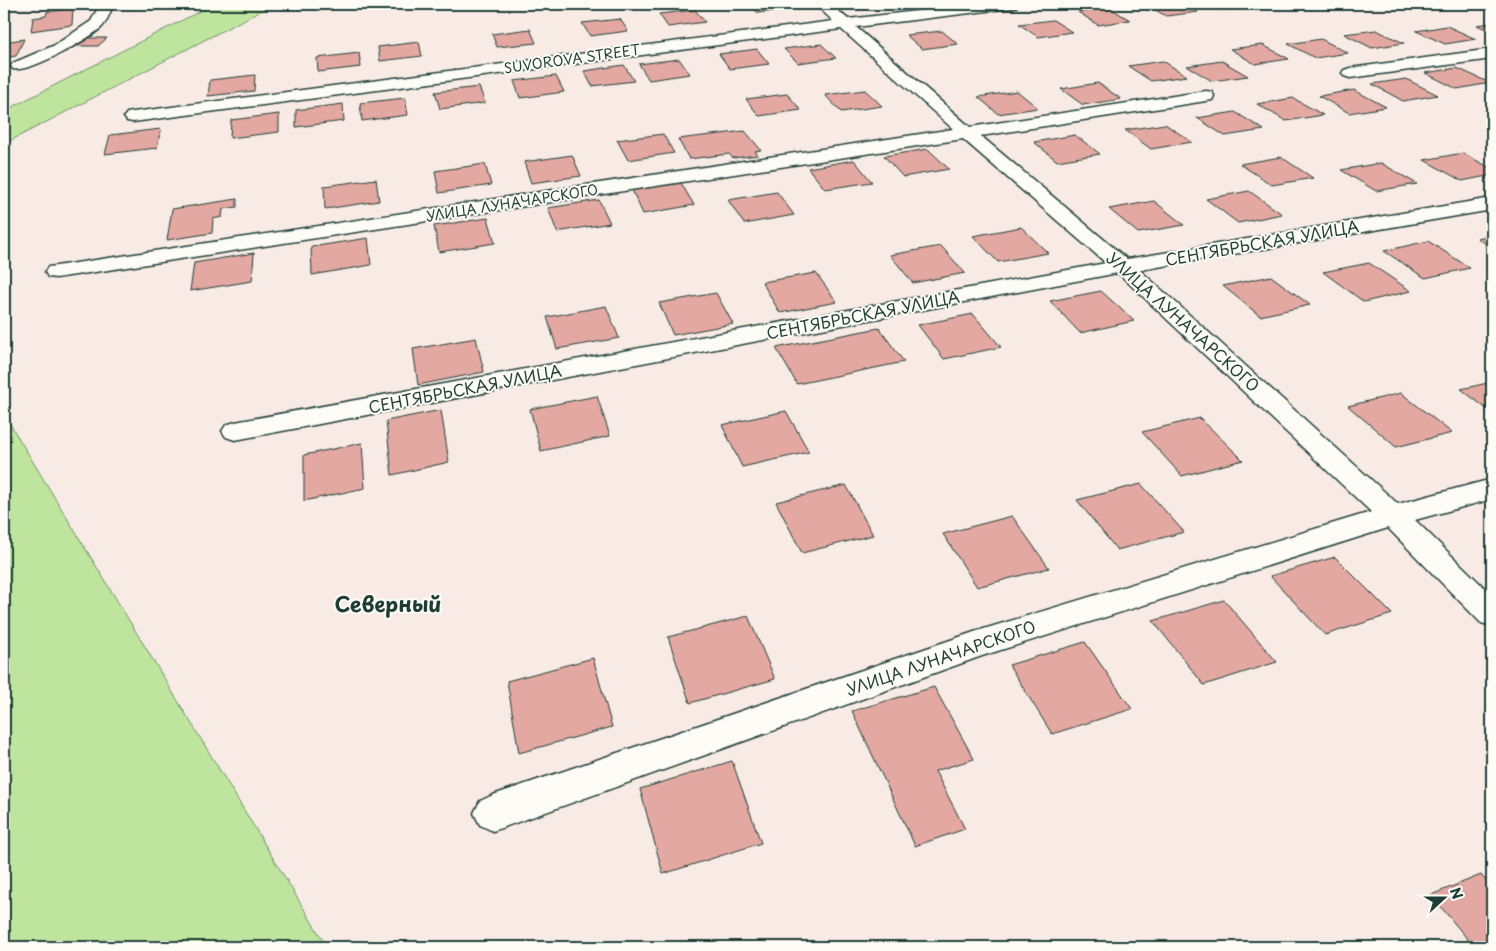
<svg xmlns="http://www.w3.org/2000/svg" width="1496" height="951" font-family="'Playpen Sans',sans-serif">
	<rect width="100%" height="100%" fill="#f8ebe6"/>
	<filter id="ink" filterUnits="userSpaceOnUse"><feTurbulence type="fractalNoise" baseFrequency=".02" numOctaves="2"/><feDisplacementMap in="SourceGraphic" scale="10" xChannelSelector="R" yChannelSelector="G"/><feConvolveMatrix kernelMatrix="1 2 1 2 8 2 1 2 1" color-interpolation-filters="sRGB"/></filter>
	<g filter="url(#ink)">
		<g fill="#bfe49e" stroke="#6f9069">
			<polygon points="214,4 274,4 4,144 4,111"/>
			<polygon points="4,414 327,947 4,947"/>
		</g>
		<g fill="#e2a8a1" stroke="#1f3d34">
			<polygon points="128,4 165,4 126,8"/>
			<polygon points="749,4 788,4 793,9 758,13"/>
			<polygon points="1145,4 1184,4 1198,12 1166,16"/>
			<polygon points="1210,4 1249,4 1253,6 1222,10"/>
			<polygon points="73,8 72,25 31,31 33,18 46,16 47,12"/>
			<polygon points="1110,8 1130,20 1098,25 1078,12"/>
			<polygon points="695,10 705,22 668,27 659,14"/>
			<polygon points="620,19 628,31 590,36 582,23"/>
			<polygon points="1053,20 1072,32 1038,37 1019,24"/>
			<polygon points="1492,23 1492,32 1477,25"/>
			<polygon points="1447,26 1476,39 1445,44 1416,31"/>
			<polygon points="530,29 536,43 497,47 492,34"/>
			<polygon points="1376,30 1404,43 1372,48 1344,34"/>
			<polygon points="942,31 958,44 922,49 906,35"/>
			<polygon points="84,38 107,38 98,46 74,46"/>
			<polygon points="24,39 16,56 4,58 4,42"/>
			<polygon points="1321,39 1348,53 1315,58 1288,44"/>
			<polygon points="419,42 422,56 380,61 378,47"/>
			<polygon points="821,44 836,58 798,63 784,49"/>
			<polygon points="1263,45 1289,59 1255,64 1230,49"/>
			<polygon points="757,49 769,64 730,69 719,54"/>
			<polygon points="359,53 361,67 318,72 317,58"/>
			<polygon points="679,59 690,74 649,80 639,64"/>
			<polygon points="1163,61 1187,76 1151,81 1128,66"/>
			<polygon points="1222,61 1248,76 1212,81 1187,66"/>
			<polygon points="624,65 634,81 592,86 584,71"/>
			<polygon points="1457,68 1490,83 1457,89 1425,73"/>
			<polygon points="255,75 254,91 208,96 210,80"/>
			<polygon points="556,76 564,92 520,98 514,81"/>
			<polygon points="1406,79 1438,95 1403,101 1372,84"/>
			<polygon points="1098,83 1121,99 1083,105 1061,89"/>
			<polygon points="479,87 485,103 440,109 435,92"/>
			<polygon points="865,90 882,106 841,112 825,95"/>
			<polygon points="1354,90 1386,107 1349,113 1319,96"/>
			<polygon points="1017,91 1038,108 998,114 978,97"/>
			<polygon points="787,94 801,110 759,116 746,99"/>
			<polygon points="405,98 408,115 362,121 360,103"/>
			<polygon points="1293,98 1323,115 1286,121 1257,104"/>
			<polygon points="343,104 344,121 296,127 296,110"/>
			<polygon points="1235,112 1264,130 1225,136 1197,118"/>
			<polygon points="279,114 279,132 230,138 231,120"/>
			<polygon points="1165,124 1192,142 1151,149 1125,130"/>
			<polygon points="161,129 157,148 105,154 110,135"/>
			<polygon points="745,131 761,150 755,151 758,155 733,158 729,154 689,159 678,139"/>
			<polygon points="663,134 674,153 628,160 617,140"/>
			<polygon points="1075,135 1100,154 1057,161 1034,142"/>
			<polygon points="928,149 949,169 903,177 884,156"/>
			<polygon points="1463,153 1492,169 1492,175 1462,181 1424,160"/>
			<polygon points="572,155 581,176 531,183 524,162"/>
			<polygon points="1281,157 1313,178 1272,185 1240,164"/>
			<polygon points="854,160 872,182 825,189 808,168"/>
			<polygon points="1381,163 1417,184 1376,191 1341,170"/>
			<polygon points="485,164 491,185 439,193 435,171"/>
			<polygon points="376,179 379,201 325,209 324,186"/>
			<polygon points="681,183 694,205 643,214 632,190"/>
			<polygon points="1249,191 1282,214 1238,223 1206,199"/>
			<polygon points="777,192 794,215 744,224 728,200"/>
			<polygon points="237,199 237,207 223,209 222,217 213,219 212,233 167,240 172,209"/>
			<polygon points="599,200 610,223 557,232 548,208"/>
			<polygon points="1154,201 1184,225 1138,233 1109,209"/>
			<polygon points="488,218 495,243 439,252 434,226"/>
			<polygon points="1021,227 1048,253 998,262 973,236"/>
			<polygon points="1492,235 1492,248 1477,238"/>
			<polygon points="368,238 371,265 312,275 311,247"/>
			<polygon points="1428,241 1470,268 1425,278 1384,251"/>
			<polygon points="941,246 965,273 913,283 890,255"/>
			<polygon points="254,253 252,281 190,291 194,263"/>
			<polygon points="1369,263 1411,291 1364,302 1323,272"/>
			<polygon points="816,273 837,302 780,313 762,282"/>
			<polygon points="1271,276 1310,305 1260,316 1223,286"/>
			<polygon points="1101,291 1134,321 1080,333 1050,301"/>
			<polygon points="716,293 733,324 673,335 659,303"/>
			<polygon points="606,306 619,338 557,349 547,317"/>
			<polygon points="973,314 1001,347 944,359 918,325"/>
			<polygon points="879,328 904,362 797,384 776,348"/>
			<polygon points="476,338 484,372 418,385 413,349"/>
			<polygon points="1492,382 1492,413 1461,389"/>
			<polygon points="1401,393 1452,433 1396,447 1348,406"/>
			<polygon points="597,396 610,436 541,451 530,409"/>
			<polygon points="441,410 449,462 392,475 386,421"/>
			<polygon points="786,411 809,452 742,467 722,425"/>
			<polygon points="1200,418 1243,460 1182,476 1142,432"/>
			<polygon points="362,443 365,488 304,501 304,455"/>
			<polygon points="1141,484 1184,532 1117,550 1077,500"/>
			<polygon points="846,485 873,535 802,553 776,502"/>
			<polygon points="1012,516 1049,568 977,587 943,534"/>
			<polygon points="1335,557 1392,614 1325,635 1270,576"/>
			<polygon points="1224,600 1277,662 1204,685 1153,621"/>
			<polygon points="748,616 775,679 690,703 668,637"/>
			<polygon points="1085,642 1132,709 1052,734 1009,665"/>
			<polygon points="593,658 612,727 519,753 507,681"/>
			<polygon points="934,687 974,759 935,771 965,829 915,846 852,711"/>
			<polygon points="732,761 761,843 663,874 640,789"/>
			<polygon points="1481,875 1492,888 1492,947 1474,947 1431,895"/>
		</g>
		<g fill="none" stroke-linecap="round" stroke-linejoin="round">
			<g stroke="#1f3d34" stroke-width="3">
				<g id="street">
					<path d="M100,4H114C110,11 107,23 101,28C87,40 30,73 13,69L11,66L13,63L55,45L91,21Z"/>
					<polygon points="815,4 830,4 848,19 978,4 1018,4 1016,7 1011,8 856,27 970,127 1206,91 1212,92 1214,96 1212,100 1206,101 981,136 1127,259 1492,198 1492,210 1140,270 1398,504 1492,479 1492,499 1415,520 1492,595 1492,626 1481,623 1388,528 982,656 493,831 480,825 474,813 480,801 493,795 977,631 1371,512 1118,273 235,440 226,437 222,431 226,425 235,422 1106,263 963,139 56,278 48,277 45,272 48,267 56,266 953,129 841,29 133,122 127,121 124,117 127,113 133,112 833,21"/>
					<polygon points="1492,49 1492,59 1350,78 1344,76 1342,73 1344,70 1350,68"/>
				</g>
			</g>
			<use href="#street" fill="#fdfcf7" fill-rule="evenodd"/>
		</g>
	</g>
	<g text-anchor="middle" stroke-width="4" stroke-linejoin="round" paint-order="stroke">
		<g font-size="14" fill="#1f3d34" stroke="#fdfcf7">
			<text transform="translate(572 59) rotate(-8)" y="5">SUVOROVA STREET</text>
			<text transform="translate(512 203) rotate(-9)" y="5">УЛИЦА ЛУНАЧАРСКОГО</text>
		</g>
		<g font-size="16" fill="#1f3d34" stroke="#fdfcf7">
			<text transform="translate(1262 243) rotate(-10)" y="6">СЕНТЯБРЬСКАЯ УЛИЦА</text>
			<text transform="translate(863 315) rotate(-11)" y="6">СЕНТЯБРЬСКАЯ УЛИЦА</text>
			<text transform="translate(1183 322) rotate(42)" y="6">УЛИЦА ЛУНАЧАРСКОГО</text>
			<text transform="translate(465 389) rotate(-11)" y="6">СЕНТЯБРЬСКАЯ УЛИЦА</text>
			<text transform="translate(941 658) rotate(-19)" y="6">УЛИЦА ЛУНАЧАРСКОГО</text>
		</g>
		<g font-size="21" font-weight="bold" fill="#1f3d34" stroke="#fdfcf7">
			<text x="388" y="612">Северный</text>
		</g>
	</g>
	<rect width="1496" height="951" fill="none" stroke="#fdfcf7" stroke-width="20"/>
	<rect x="10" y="10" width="1476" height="931" fill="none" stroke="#1f3d34" stroke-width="2" filter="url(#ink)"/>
	<g transform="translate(1444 898) rotate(69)" stroke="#fdfcf7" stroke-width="4" paint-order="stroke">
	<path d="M0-4L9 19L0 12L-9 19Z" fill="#1f3d34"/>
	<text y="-8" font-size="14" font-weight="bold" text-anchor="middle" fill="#1f3d34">N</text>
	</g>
</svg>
